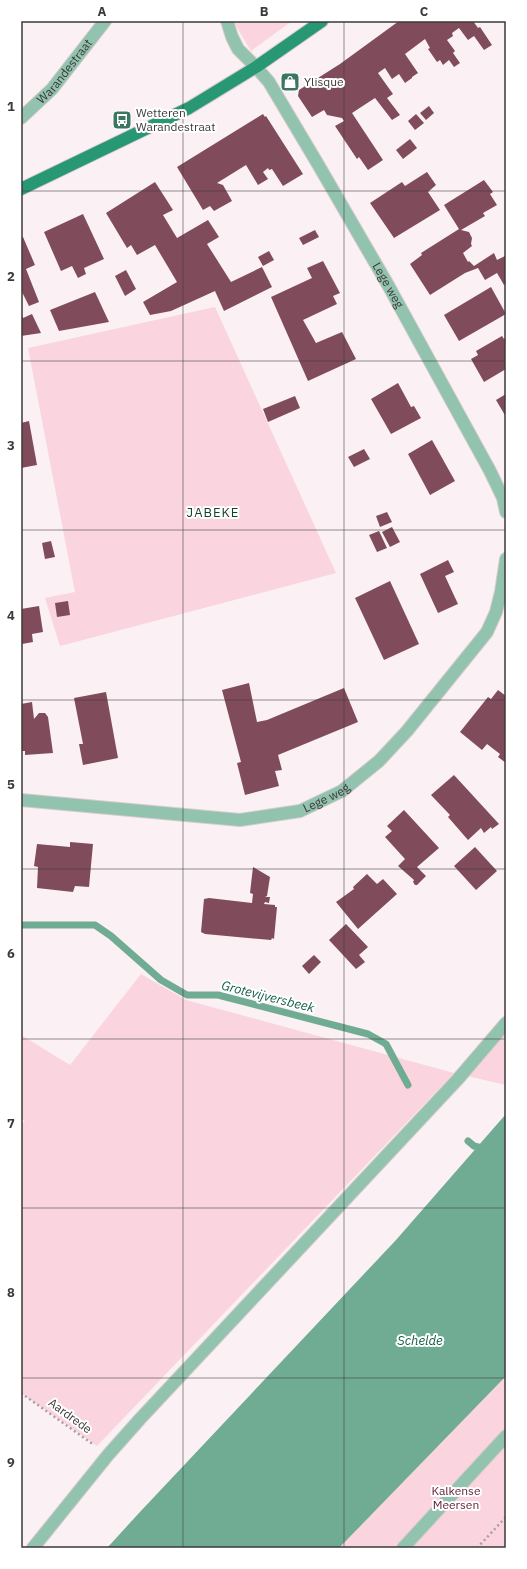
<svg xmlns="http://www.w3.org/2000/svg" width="527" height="1569" font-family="'IBM Plex Sans',sans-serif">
	<rect width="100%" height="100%" fill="#fbf0f3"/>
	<g fill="#fad4de">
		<polygon points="233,21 292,21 251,51"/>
		<polygon points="215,307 336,573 60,646 45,598 75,592 28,348"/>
		<polygon points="141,974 186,1000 454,1073 506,1018 506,1085 454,1073 97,1446 21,1393 21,1125 25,1121 21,1119 21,1035 70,1065"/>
		<polygon points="506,1376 506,1548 339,1548 485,1396"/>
	</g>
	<polygon fill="#70ac93" points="506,1114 506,1376 339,1548 107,1548 139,1513 396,1240"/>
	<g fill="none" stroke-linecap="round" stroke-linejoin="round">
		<g stroke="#70ac93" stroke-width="7">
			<polyline points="21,925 95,925 111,936 161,980 187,995 218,995 368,1034 386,1044 408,1085"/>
			<polyline points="468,1141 474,1146 486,1149"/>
		</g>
	</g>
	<g fill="#804c5c">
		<polygon points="399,21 473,21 478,28 480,27 492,45 484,50 474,36 468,40 459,28 452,33 453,36 447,40 455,51 453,53 460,63 454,67 449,60 443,65 440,60 437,62 428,49 430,48 425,39 405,54 418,73 412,77 412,78 405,83 399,74 392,79 385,68 378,73 393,94 387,98 400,115 392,120 375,98 352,113 383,160 368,170 359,157 357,159 335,126 344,121 342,118 327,115 324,110 312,117 298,96 299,90 340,64"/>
		<polygon points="429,106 434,113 426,120 420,113"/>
		<polygon points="263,114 265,117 266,116 303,174 283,186 272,169 269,170 268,168 263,172 268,179 258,185 246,165 217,183 223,185 232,201 214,211 210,206 203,210 177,167"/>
		<polygon points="416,114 424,123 415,130 408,121"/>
		<polygon points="410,139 417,148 403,159 396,150"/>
		<polygon points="427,172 436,185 428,192 440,210 394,238 370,203 402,182 405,186"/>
		<polygon points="484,180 493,192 490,194 497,205 483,213 485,216 461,230 469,232 472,238 471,244 472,246 463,253 468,262 469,261 474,266 494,253 497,260 505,256 506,284 504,285 497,273 485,280 478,268 465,273 430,295 410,264 422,255 421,253 459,229 444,205"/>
		<polygon points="155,182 173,210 163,215 177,238 208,220 219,237 207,244 231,282 262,267 272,287 224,311 215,291 171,311 150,315 143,302 177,282 155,245 137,255 131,245 127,248 106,213"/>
		<polygon points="83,214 104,259 84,268 86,274 78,278 72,266 61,271 44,232"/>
		<polygon points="315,230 319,237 303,245 299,238"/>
		<polygon points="23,237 35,265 26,269 39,302 29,306 21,290 21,238"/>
		<polygon points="269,251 274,260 263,266 258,257"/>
		<polygon points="323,261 340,293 333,296 337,304 303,320 316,343 342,332 356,359 308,381 271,297 312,278 307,268"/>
		<polygon points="126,270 136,289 125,296 115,276"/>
		<polygon points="491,287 506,314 459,341 444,315"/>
		<polygon points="95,292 109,322 59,331 50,310"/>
		<polygon points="21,314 23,318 32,314 41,333 21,336"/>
		<polygon points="502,336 504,339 506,338 506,369 484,382 471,359 478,355 476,351"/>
		<polygon points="398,383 411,407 414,406 421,418 391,434 371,399"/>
		<polygon points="506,394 506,417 496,400"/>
		<polygon points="295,396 300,408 268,422 263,409"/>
		<polygon points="29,421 37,465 21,468 21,423"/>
		<polygon points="432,440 455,481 430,495 408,454"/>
		<polygon points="364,449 370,459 354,467 348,457"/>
		<polygon points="387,512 392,522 380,527 376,516"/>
		<polygon points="392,527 400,542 390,547 382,532"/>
		<polygon points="379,531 387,548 377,552 369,535"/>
		<polygon points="51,541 55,557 45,559 42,543"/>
		<polygon points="448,560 454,572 445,576 458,604 438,613 420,574"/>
		<polygon points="390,581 419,644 384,660 355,598"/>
		<polygon points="68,601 70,615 57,617 55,603"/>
		<polygon points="39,606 43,632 32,634 33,642 22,644 21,609"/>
		<polygon points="249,683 257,722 267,720 344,688 358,722 278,755 282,770 275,771 279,786 245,795 237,763 241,762 222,690"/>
		<polygon points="498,690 506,696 506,763 498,757 500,754 487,744 482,750 460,732 488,697 491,699"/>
		<polygon points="106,692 118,758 83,765 79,744 83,744 74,698"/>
		<polygon points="32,702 34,719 39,713 45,713 48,717 53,753 25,755 25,751 21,751 21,704"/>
		<polygon points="454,775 499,824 492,829 491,827 484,833 481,828 468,840 448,817 450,815 431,795"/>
		<polygon points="404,810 439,848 417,867 426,876 417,885 415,885 413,882 414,880 398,866 405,859 385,837 392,831 387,826"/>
		<polygon points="70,842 93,844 89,887 75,886 73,892 37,888 38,867 34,866 37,844 70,847"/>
		<polygon points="475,847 497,871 476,890 454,866"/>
		<polygon points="253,867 270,877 267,896 265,897 270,897 269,903 265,902 264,904 275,905 275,907 277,907 274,939 272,938 271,940 205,934 201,932 204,899 209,898 252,903 253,894 250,893"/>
		<polygon points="367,874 377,884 383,879 397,894 358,929 336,902 354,889 353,887"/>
		<polygon points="346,924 368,947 359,955 365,962 356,969 329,940"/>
		<polygon points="314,955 321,962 309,974 302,966"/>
	</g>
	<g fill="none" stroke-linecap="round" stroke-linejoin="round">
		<g stroke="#d5cbce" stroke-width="14">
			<g id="minor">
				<path id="s1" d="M227,21L232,37L238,49L256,67L269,82L319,166L388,285L490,471L503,498L506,512"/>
				<path id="s2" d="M21,118L52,89L105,21"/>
				<path id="s3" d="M21,800L240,820L300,811L342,791L379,761L407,731L487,632L496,612L501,592L506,559"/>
				<polyline points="33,1548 108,1455 140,1419 458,1079 506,1023"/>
				<polyline points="403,1548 506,1436"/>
			</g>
		</g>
		<g stroke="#d5cbce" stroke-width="14">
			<polyline id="major" points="21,189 189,108 256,67 322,21"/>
		</g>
		<g stroke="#a79fa2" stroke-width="2.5" stroke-dasharray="2 3" stroke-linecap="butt">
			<polyline points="21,1393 94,1445"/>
			<polyline points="477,1548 506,1517"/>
		</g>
		<use href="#minor" stroke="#92c3ae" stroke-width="12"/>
		<use href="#major" stroke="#289874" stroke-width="12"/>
	</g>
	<path fill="none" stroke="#3d393a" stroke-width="1" stroke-opacity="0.55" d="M183,21V1548M344,21V1548M21,191H506M21,361H506M21,530H506M21,700H506M21,869H506M21,1039H506M21,1208H506M21,1378H506"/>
	<defs>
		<g id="shop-square" transform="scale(1)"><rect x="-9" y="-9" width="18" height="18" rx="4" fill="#3b7660" stroke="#fff"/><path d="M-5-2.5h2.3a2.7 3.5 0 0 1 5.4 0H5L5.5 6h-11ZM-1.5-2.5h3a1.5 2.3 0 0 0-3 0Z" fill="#fff"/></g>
		<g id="bus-square" transform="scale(1)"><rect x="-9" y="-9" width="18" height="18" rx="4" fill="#3b7660" stroke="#fff"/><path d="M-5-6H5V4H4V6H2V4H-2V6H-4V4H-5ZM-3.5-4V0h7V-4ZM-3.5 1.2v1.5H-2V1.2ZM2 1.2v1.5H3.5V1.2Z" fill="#fff"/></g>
	</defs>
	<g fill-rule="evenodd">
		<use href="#shop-square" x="290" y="82"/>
		<use href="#bus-square" x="122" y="120"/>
	</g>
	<g text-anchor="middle" stroke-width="4" stroke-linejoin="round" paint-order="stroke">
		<g font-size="12" fill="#3d393a" stroke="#fff">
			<text dy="4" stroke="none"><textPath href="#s2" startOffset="64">Warandestraat</textPath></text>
			<text dy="4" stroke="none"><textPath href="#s1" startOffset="311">Lege weg</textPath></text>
			<text dy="4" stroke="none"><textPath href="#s3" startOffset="310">Lege weg</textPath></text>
			<text transform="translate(70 1416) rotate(36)" y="4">Aardrede</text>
		</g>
		<g font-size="12" fill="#3d393a" stroke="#fff" text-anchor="start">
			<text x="304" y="86">Ylisque</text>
			<text x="136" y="117">Wetteren<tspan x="136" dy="14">Warandestraat</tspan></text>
		</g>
		<g font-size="12" fill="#5f1a34" stroke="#fff">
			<text x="456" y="1495">Kalkense<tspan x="456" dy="14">Meersen</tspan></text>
		</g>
		<g font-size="13" letter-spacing="1" fill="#0f4030" stroke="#fff">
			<text x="213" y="517">JABEKE</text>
		</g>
		<g font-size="13" font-style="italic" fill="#115e46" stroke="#fff">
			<text transform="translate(268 996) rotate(14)" y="5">Grotevijversbeek</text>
			<text x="420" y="1345">Schelde</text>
		</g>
	</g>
	<rect width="527" height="1569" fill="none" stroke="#ffffff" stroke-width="44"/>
	<rect x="22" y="22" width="483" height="1525" fill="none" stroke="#3d393a" stroke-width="1.5"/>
	<g font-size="13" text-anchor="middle" font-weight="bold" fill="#3d393a">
		<text x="102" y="16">A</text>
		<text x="264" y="16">B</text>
		<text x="424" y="16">C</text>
		<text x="11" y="111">1</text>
		<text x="11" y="281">2</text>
		<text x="11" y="450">3</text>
		<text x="11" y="620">4</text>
		<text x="11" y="789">5</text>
		<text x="11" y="958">6</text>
		<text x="11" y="1128">7</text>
		<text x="11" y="1297">8</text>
		<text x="11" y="1467">9</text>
	</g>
</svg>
